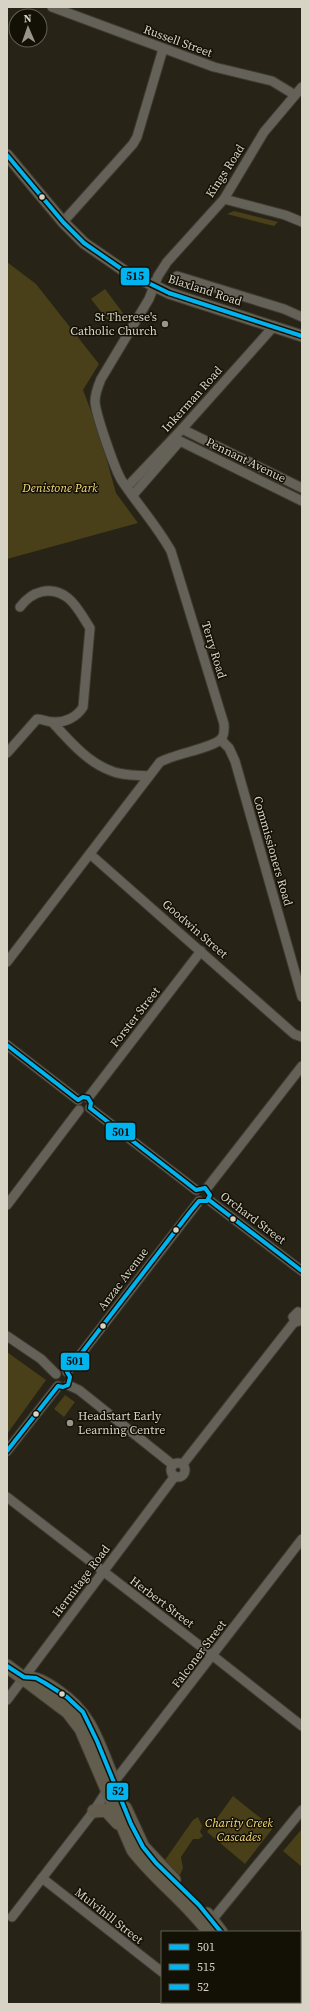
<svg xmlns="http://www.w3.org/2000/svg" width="309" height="2011" font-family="'Source Serif 4',serif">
	<rect width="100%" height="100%" fill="#272316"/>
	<g fill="#493f19">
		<polygon points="234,211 278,222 274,226 227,214"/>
		<polygon points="7,262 36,284 99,364 83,390 99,432 116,493 138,523 7,559"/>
		<polygon points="105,289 123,313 110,323 91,299"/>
		<polygon points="7,1352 46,1380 7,1434"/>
		<polygon points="65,1395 75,1402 64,1417 54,1409"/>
		<polygon points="233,1796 273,1828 245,1864 207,1832"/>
		<polygon points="198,1817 202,1826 200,1832 203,1836 199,1839 193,1839 181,1857 183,1868 180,1875 172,1871 165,1860 193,1820"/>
		<polygon points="301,1830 302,1831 302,1867 283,1851"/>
	</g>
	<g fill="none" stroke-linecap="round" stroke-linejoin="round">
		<g stroke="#403c33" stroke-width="11">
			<g id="minor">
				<polyline points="52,7 214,67 272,81 295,95"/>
				<polyline points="224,199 285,215 302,222"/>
				<polyline points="63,222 133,144 137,137 163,49"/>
				<polyline points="177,276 284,309 302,317"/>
				<polyline points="182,429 302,488"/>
				<polyline points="127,487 182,429 274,326"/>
				<polyline points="133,495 180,441 302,501"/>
				<path d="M52,722C69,740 86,761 109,770C121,776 136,775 149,776"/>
				<polyline points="221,740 229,748 235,761 302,997"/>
				<path d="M7,753L37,719C43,719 47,722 53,722C65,723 77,717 83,707L90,628C84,619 77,605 68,598C51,585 32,591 20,607"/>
				<polyline points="90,854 294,1034 302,1037"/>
				<path d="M7,962L160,762C174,754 213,748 221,739C225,735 224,728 224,724L171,551C157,526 138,505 122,481C115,470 96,415 95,402C95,394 98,386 101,379L149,299L158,276L167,262L224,199L264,132L302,87"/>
				<polyline points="7,1045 78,1100"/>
				<polyline points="88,1098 201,951"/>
				<polyline points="90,1108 196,1190"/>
				<polyline points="207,1188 302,1066"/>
				<polyline points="209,1200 302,1271"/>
				<polyline points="7,1205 79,1110"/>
				<polyline points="302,1315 298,1312 293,1317 296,1322 302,1320"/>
				<polyline points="7,1336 41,1359 56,1374"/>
				<polyline points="67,1372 199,1201"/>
				<polyline points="68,1385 79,1390 173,1465"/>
				<polyline points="7,1451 58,1386"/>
				<circle cx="178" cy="1470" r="7"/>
				<polyline points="183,1464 295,1321"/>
				<polyline points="7,1497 217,1659 302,1726"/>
				<polyline points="7,1700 175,1476"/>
				<polyline points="114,1782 302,1539"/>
				<polyline points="42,1878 162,1972"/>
				<polyline points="12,1917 94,1811 108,1789"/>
				<polyline points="212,1920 302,1810"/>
				<polyline points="171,2004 172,2002"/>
			</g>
		</g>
		<g stroke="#403c33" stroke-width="13">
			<polyline id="major" points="7,155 63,222 84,243 126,272 169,293 302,336"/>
		</g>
		<g stroke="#403c33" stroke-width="15">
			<g id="highway">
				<path d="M7,1666L68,1712L81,1729L133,1850C156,1880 187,1902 209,1932"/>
				<path d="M24,1677C37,1678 46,1683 57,1691C91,1714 97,1741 112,1777"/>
				<polyline points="125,1808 143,1847 174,1880"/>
				<polyline points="94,1811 106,1810 118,1823"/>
				<polyline points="207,1914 221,1932"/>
				<polyline points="257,2002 258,2004"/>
				<polyline points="270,2002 272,2004"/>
			</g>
		</g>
		<use href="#minor" stroke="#646258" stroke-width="9"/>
		<use href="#major" stroke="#656152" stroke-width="11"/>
		<use href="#highway" stroke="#625d4c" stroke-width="13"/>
		<g stroke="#131006" stroke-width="7">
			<g id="bus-1">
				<polyline points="7,1045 78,1100 83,1097 88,1098 91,1103 90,1108 196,1190 205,1188 210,1195 207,1201 199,1201 190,1212 67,1372 70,1377 68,1385 63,1387 58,1386 7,1451"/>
				<polyline points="209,1200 302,1271"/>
			</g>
		</g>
		<g stroke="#131006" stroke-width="7">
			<polyline id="bus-2" points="7,155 63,222 84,243 126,272 169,293 302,336"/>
		</g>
		<g stroke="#131006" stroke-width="7">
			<polyline id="bus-3" points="7,1666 24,1677 36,1678 45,1683 67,1697 83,1712 97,1741 131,1824 143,1847 156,1863 199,1905 221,1932"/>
		</g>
		<use href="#bus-1" stroke="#00b5ef" stroke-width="4"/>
		<use href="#bus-2" stroke="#00b5ef" stroke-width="4"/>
		<use href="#bus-3" stroke="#00b5ef" stroke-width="4"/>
	</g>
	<g fill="#d7d3c5" stroke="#131006" stroke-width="1.5">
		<circle cx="42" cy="197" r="3.5"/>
		<circle cx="233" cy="1219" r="3.5"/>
		<circle cx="176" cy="1230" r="3.5"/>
		<circle cx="103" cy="1326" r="3.5"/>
		<circle cx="36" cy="1414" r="3.5"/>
		<circle cx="62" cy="1694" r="3.5"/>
	</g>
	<g fill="#999588" stroke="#131006" stroke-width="1.5">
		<circle cx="165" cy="324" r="4"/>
		<circle cx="70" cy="1423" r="4"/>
	</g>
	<g text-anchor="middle" stroke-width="3" stroke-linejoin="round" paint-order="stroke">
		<g font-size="12" fill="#d7d3c5" stroke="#131006">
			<text transform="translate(178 41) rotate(20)" y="4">Russell Street</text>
			<text transform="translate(225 171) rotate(-57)" y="4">Kings Road</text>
			<text transform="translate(205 290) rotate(18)" y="4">Blaxland Road</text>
			<text transform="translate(192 399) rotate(-48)" y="4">Inkerman Road</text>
			<text transform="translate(246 460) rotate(26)" y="4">Pennant Avenue</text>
			<text transform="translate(214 650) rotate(73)" y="4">Terry Road</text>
			<text transform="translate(273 851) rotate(74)" y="4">Commissioners Road</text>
			<text transform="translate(195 929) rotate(41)" y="4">Goodwin Street</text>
			<text transform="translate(135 1017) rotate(-52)" y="4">Forster Street</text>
			<text transform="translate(253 1218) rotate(37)" y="4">Orchard Street</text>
			<text transform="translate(123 1279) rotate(-53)" y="4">Anzac Avenue</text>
			<text transform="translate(81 1581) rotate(-53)" y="4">Hermitage Road</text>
			<text transform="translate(162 1602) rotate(37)" y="4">Herbert Street</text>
			<text transform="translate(199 1654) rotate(-53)" y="4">Falconer Street</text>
			<text transform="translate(109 1916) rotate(38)" y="4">Mulvihill Street</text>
		</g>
		<g font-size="12" fill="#d7d3c5" stroke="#131006" text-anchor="end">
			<text x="157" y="321">St Therese's<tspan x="157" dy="14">Catholic Church</tspan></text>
			<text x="78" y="1420" text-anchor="start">Headstart Early<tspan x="78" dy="14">Learning Centre</tspan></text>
		</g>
		<g font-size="12" font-style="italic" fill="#fbde79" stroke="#131006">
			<text x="60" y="492">Denistone Park</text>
			<text x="239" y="1827">Charity Creek<tspan x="239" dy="14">Cascades</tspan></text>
		</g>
	</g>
	<g stroke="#131006" stroke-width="1.5">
		<rect x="120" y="267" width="30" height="19" rx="4" fill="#00b5ef"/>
		<rect x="105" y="1122" width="31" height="19" rx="4" fill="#00b5ef"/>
		<rect x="60" y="1352" width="30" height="19" rx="4" fill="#00b5ef"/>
		<rect x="106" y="1782" width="23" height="19" rx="4" fill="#00b5ef"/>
	</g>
	<g font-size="11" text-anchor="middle" font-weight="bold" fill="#111">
		<text x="135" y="280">515</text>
		<text x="121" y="1136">501</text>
		<text x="75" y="1365">501</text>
		<text x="118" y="1795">52</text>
	</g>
	<rect width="309" height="2011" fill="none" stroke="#d7d3c5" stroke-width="16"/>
	<rect x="161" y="1931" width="140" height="72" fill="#131006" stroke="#615e52"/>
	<rect x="169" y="1944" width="20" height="6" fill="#00b5ef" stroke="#615e52"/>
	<text x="197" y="1951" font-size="12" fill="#d7d3c5">501</text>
	<rect x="169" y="1964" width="20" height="6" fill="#00b5ef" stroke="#615e52"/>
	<text x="197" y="1971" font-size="12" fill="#d7d3c5">515</text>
	<rect x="169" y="1984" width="20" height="6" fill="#00b5ef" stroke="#615e52"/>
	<text x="197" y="1991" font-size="12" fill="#d7d3c5">52</text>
	<g transform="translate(28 28) rotate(358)"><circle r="19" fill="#131006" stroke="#615e52"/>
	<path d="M0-3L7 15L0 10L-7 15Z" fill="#999588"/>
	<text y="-6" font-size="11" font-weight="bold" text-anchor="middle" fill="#d7d3c5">N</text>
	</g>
</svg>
